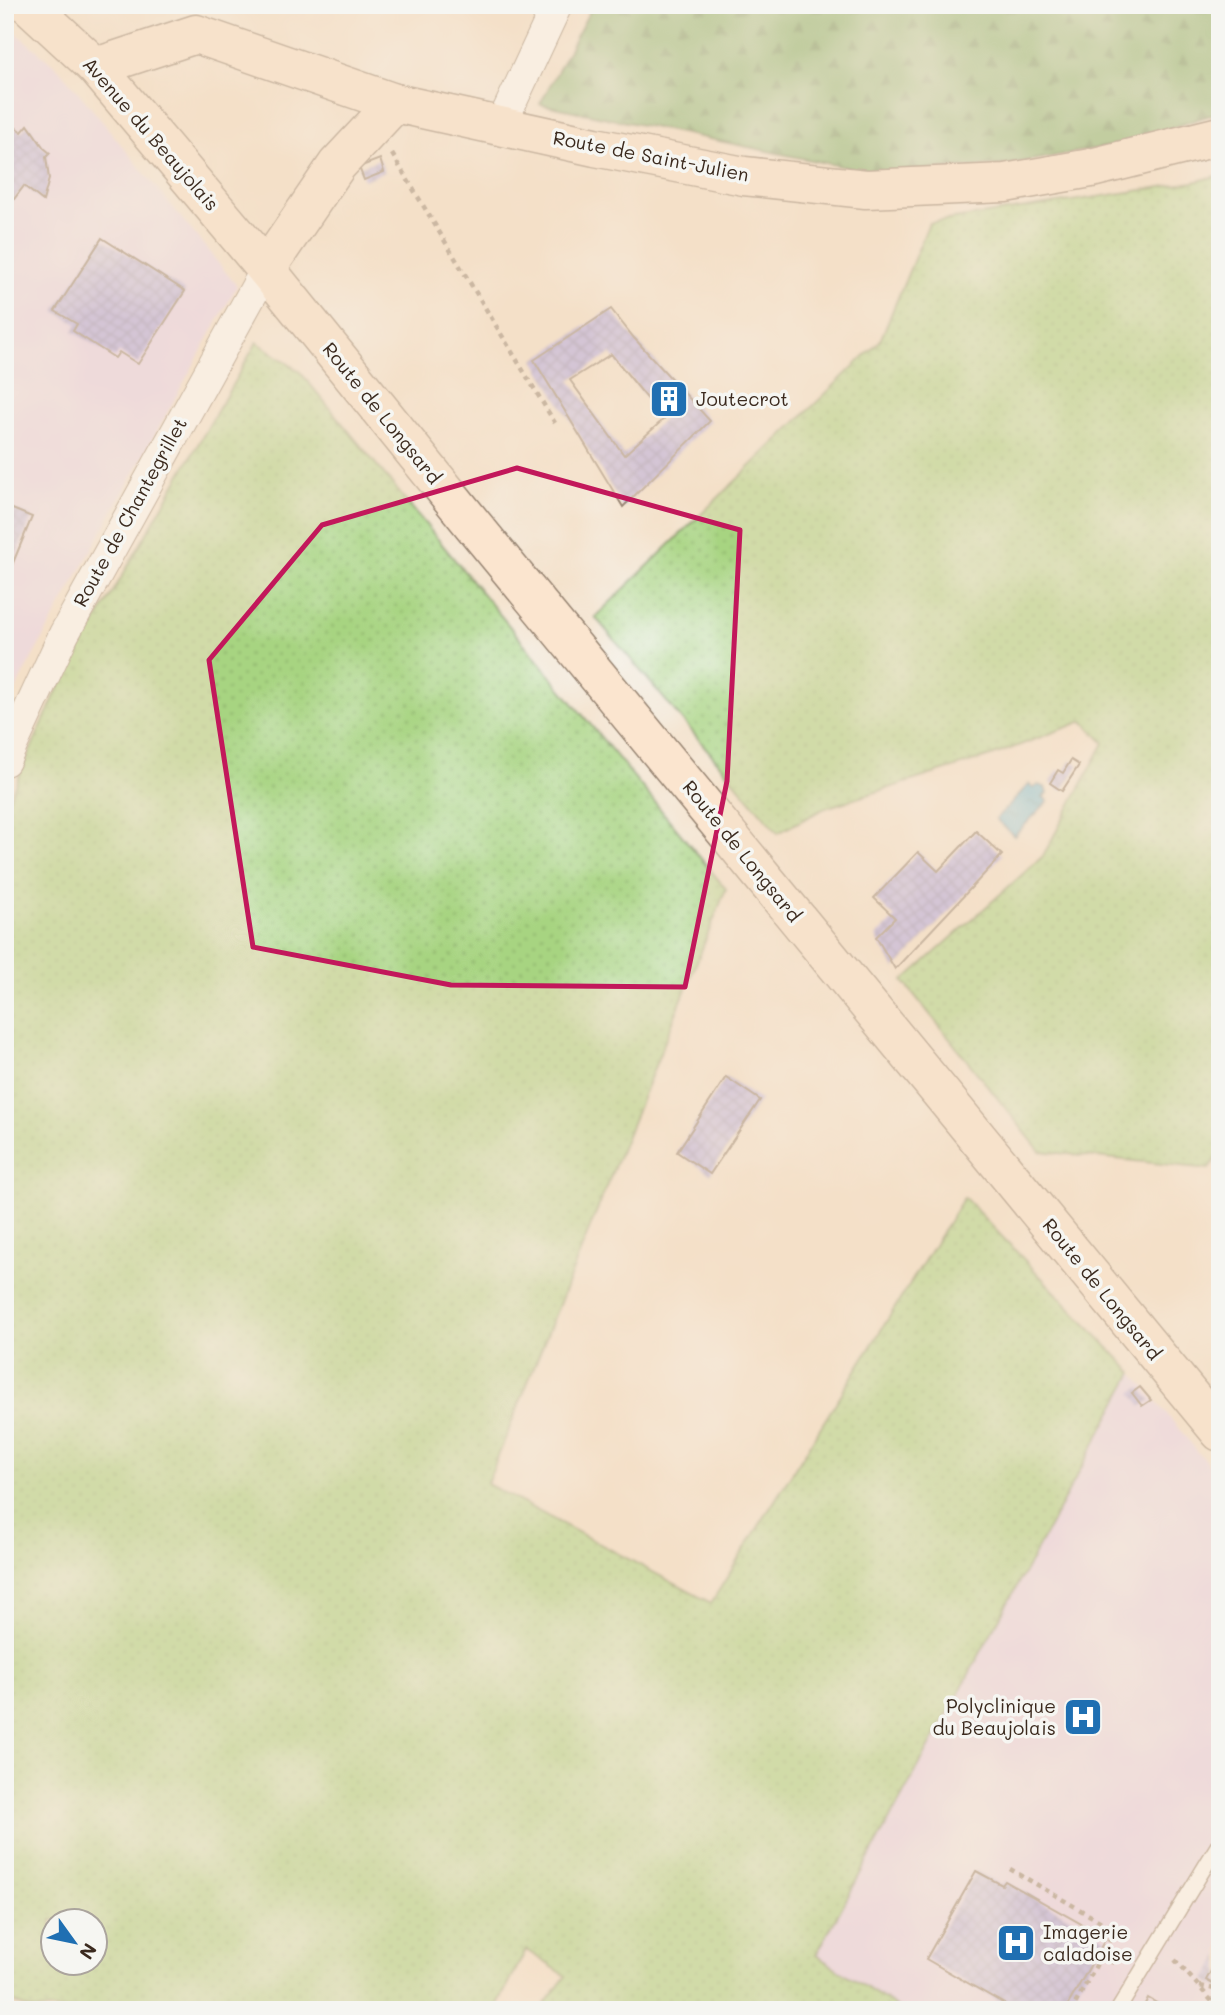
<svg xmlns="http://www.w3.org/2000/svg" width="1225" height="2015" font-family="Mali,sans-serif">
	<defs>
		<pattern id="grass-dots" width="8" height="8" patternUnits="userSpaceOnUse" patternTransform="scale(1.75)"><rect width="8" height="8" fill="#a7d481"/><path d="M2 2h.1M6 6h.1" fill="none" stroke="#91b66f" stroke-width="1.8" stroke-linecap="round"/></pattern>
		<pattern id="forest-firs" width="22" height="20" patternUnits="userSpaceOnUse" patternTransform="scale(1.75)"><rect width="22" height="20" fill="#85b66f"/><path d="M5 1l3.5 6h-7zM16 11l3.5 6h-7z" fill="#6e945b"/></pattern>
		<pattern id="water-ripples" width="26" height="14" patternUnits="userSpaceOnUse" patternTransform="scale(1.75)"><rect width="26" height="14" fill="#58b4d6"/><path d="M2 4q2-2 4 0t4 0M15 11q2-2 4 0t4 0" fill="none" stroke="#4a93ad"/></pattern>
		<pattern id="building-cross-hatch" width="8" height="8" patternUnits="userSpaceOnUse" patternTransform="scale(1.75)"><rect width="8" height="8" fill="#aea5e5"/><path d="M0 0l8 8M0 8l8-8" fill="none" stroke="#8f87b9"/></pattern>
	</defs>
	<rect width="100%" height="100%" fill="#f6f6f2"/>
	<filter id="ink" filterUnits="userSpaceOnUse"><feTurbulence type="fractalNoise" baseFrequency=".0143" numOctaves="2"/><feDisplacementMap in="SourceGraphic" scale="14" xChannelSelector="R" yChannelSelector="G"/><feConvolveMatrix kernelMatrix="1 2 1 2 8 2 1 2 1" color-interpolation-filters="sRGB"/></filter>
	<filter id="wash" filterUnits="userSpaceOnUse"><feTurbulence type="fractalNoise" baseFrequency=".00686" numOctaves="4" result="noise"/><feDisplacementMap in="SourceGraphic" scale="28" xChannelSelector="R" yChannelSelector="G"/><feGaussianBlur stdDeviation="1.57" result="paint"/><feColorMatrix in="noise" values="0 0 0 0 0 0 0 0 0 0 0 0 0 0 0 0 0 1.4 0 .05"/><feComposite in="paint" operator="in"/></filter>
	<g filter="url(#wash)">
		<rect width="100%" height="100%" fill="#f4e0c8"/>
		<g fill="#e7d2ef">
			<polygon points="5,24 59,69 237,286 21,678 5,718"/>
			<polygon points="1133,1373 1220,1479 1220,2010 901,2010 816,1956"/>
		</g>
		<g fill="url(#grass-dots)" stroke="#717f50" stroke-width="2" fill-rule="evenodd">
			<polygon points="1220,175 1220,1152 1209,1169 1040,1151 903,981 1043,856 1104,743 1083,721 994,755 825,808 778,833 595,617 880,341 929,223 1194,182"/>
			<path d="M257,342L300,372L726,889L487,1484L711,1603L964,1197L1133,1373L816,1955L901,2010H540L566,1976L526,1950L495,2010H32L5,1999V807L60,684ZM52,1920H94V1962H52Z"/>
		</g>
		<polygon fill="url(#forest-firs)" stroke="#607046" stroke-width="2" points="593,5 1220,5 1220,112 1122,144 1005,165 873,173 540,104"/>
		<polygon fill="url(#water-ripples)" stroke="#4a6f7a" stroke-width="2" points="1029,784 1034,788 1038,785 1045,787 1047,793 1043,797 1048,801 1014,836 996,819"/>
		<g id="blocks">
			<g fill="url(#building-cross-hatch)" fill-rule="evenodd">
				<polygon points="5,120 22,132 28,125 44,148 50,153 46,157 49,179 43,201 24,186 5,211"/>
				<polygon points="380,159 384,172 364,180 359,167"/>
				<polygon points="102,238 185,291 138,364 119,352 115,358 73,331 77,324 55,311"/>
				<path d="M611,309L634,338L710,421L623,507L534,360ZM611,354L664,419L624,455L570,380Z"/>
				<polygon points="5,506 32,517 5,582"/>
				<polygon points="1071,760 1079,765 1062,791 1050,783 1058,770 1063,773"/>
				<polygon points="976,831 1002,855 895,969 876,937 895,918 874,898 918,852 938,871"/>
				<polygon points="726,1077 760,1100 710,1174 677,1152"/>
				<polygon points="1140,1387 1151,1400 1142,1406 1132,1393"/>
				<polygon points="976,1871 1002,1885 1005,1881 1106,1938 1065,2010 1015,2010 926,1959"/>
				<polygon points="1220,1955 1220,1988 1206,1980"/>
				<polygon points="1148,1998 1169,2010 1142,2010"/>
			</g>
		</g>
	</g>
	<g filter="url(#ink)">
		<use href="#blocks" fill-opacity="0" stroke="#988573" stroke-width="2"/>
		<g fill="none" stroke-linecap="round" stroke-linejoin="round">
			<g stroke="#988573" stroke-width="17">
				<polyline id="service" points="1118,2010 1220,1842"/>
			</g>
			<g stroke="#988573" stroke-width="32">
				<g id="minor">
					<polyline points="501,125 557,5"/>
					<polyline points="5,761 64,634 266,269"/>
				</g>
			</g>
			<g stroke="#988573" stroke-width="41">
				<g id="secondary">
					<polyline points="29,5 96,67 266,269 474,526 1220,1432"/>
					<polyline points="96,67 196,34 395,103 595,147 744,176 866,189 1005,183 1091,168 1220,136"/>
					<polyline points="266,269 337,165 395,103"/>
				</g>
			</g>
			<g stroke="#988573" stroke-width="4.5" stroke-dasharray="5 5" stroke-linecap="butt">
				<polyline points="392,154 555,423"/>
				<polyline points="1010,1869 1115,1930 1072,2010"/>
				<polyline points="1101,1956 1118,1965"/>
				<polyline points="1175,1960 1220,2010"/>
				<polyline points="1200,1986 1220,1990"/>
			</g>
			<use href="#service" stroke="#fff" stroke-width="14"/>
			<use href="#minor" stroke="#fff" stroke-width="30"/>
			<use href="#secondary" stroke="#fbe5cf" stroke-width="38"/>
		</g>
	</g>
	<path d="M0 0H1225V2015H0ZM517,468L740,530L727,781L685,987L451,985L253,947L209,660L322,525Z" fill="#f4e0c8" fill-opacity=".55" fill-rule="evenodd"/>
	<path fill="none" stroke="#c2185b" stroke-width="5" stroke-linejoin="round" d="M517,468L740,530L727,781L685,987L451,985L253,947L209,660L322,525Z"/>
	<defs>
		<g id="building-square" transform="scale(2.0125)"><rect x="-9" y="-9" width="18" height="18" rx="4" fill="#1f6fb2" stroke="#f6f6f2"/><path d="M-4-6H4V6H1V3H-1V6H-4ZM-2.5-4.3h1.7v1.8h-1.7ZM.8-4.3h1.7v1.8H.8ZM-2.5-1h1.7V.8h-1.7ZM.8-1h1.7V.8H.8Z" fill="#fff"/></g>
		<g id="hospital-square" transform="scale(2.0125)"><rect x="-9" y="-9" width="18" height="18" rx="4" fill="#1f6fb2" stroke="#f6f6f2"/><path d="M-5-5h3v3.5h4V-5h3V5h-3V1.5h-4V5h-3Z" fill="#fff"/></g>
	</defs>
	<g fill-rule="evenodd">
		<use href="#building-square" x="669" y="399"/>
		<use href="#hospital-square" x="1083" y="1717"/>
		<use href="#hospital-square" x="1016" y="1943"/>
	</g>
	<g text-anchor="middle" stroke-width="7" stroke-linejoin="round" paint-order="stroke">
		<g font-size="19" fill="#3b2a1e" stroke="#f6f6f2">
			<text transform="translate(151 134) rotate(49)" y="7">Avenue du Beaujolais</text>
			<text transform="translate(651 156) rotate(11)" y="7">Route de Saint-Julien</text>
			<text transform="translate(382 413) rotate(51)" y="7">Route de Longsard</text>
			<text transform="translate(130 512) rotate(-61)" y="7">Route de Chantegrillet</text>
			<text transform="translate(742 851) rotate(51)" y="7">Route de Longsard</text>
			<text transform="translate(1102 1289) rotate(51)" y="7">Route de Longsard</text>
		</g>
		<g font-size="19" fill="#3b2a1e" stroke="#f6f6f2" text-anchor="start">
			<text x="696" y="406">Joutecrot</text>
			<text x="1056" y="1713" text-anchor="end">Polyclinique<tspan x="1056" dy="22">du Beaujolais</tspan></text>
			<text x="1043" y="1939">Imagerie<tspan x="1043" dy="22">caladoise</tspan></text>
		</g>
	</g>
	<rect width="1225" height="2015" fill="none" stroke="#f6f6f2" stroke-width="28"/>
	<g transform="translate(74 1942) rotate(123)"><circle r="33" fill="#f6f6f2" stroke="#aba49d" stroke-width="2"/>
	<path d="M0-5L12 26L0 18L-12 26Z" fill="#1f6fb2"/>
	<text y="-10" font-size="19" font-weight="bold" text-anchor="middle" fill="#3b2a1e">N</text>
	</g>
</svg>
